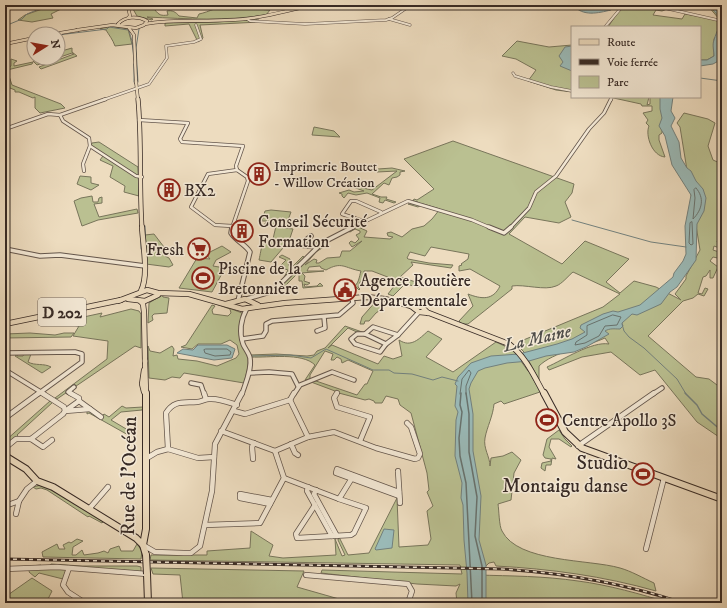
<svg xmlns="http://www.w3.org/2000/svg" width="727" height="608" font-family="'IM FELL DW Pica',serif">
	<rect width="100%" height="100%" fill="#eddcbf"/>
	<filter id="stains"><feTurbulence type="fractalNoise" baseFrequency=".005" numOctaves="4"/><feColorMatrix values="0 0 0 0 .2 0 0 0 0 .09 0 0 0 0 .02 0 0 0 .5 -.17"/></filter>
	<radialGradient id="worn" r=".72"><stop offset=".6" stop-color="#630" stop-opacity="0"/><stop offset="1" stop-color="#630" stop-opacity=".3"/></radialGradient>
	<g fill="#bac091" stroke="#78755b">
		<polygon points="49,5 72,6 65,7 51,14 53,18 32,22 18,20 25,15 48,7"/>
		<path d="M135,5L161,8L155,10C159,15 161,16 168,15L167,11C172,10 176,12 179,16L197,18L199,14C209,12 219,6 229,5C244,3 256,10 270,10L266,15C224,21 190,19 147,17L153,19L152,20L137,16L133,9Z"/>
		<polygon points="653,6 667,9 662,11 656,10 653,15 682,19 685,14 720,20 708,6 710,6 721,17 722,26 714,39 714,56 707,60 700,60 700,27 608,27 620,9 628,7"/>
		<polygon points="254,19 259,20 260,22 200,25 203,38 198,42 189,24 165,26 165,23 217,22"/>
		<path d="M110,26L128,29L132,44L115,46C113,40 109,35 106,30L100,29Z"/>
		<polygon points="517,41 549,47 572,45 572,92 556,90 528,81 536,70 516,59 502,56"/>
		<polygon points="72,48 72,52 77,56 41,69 39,67 74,54 72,53 37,65 33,61 42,58 58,58 58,52"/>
		<polygon points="11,59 17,61 14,63 14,66 33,62 32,64 7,70 12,85 61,104 65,108 40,113 35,108 35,97 33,98 19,92 15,92 15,90 5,86 7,82 5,78 5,69 11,66"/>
		<path d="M609,97H649L647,105L650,104V97H663L662,133L659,135V140L665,157C652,156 645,135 649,126L646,123L648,120L643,113L652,111V106H642L641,104Z"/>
		<path d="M684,113L708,119L715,123L708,146L713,160L722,164V240L718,239L717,242L722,245V249L714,246L713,250L722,253V259L713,257L710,261L718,267L713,278H710V270L706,276L703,277L698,293L702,294L705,288L708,289L704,296L698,294L693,298L683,301L648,336L696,377L709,379L717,385L722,383V396L718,402L722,406V439L697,422L655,370L640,375L611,352L582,357L549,370L547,367C563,360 592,341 609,344L605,338C585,347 553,352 539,366V380L524,352L519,347L521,341L603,307L620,294L573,272C568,276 562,284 556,286C545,291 524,284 512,286V289L468,324H462L459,321L473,306L468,294C481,299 493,301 500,286L470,269L459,271V266L462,265L461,264L468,259L469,254L431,247L425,256L410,252L407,258L408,259L429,263L453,265L451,268L411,262L413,265L400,277L422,284L419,287L405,284L393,296L388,294L398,281L372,271H364L363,282H360L358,287L360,289L359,290L356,287L352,288L349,284L350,281L352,280L353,287C359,284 359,277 361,271C344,268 342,261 326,270L321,268L320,266L309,267L307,271H324L302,273L305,276L304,281L310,283L307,285L304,284L305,287L317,286L320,283L323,286L303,288L302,281H299V272L285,286L278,285L277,282L283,279L288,270L279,267L286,260L279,257L282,255L290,259L291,262L288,265L293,266L303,256L306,260L318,247L302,244L310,239L312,242L318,243L323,239L325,240L321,242L325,244V246L316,252L305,265L314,259L317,260L316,263H319L327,258L340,257L342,251H350L362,241L352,247L349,243L351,241L355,243L359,239L356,235L360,233V231L355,229L350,232L348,231L356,226L367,231L364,237L390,239L393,237L388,236L387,233L391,232L402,237L412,229L424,226L432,219L440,209L423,204L418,207L408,204H416L418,202L413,201L414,199L417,200L434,189L404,159L453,141L574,184L572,193L565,202L571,217L559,223L525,217L509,234L562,264L585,241L629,259L606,282L620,293L634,281L656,287L681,300L675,294L686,279V276L700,250L680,127L677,123Z"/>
		<polygon points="314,127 334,131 340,137 312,135"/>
		<polygon points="99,142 138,167 139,196 124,192 125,186 110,177 113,166 100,160 103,156 91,146 92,143"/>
		<polygon points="392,168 405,171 400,172 400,175 397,177 392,178 389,185 384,183 372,194 381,197 387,197 386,199 396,202 394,203 385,200 383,203 379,202 380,198 367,193 356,195 348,193 344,198 342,196 342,194 339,193 349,190 354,192 364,191 353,187 354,186 372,190 397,171 377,172 378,169"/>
		<polygon points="80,176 91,177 91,183 99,185 91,190 77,184"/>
		<polygon points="92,196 93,202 98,202 99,198 102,197 102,203 94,204 99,217 137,209 138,213 98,220 82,226 74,201 81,198"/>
		<path d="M271,210L291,212L285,228L293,229L289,241L271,262L259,260C262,247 260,243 273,239L276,226L264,225L267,221H262L265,211Z"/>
		<polygon points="154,234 164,247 165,256 169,258 173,265 169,267 146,264 145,235"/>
		<polygon points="222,246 231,252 216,260 213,266 225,268 212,292 179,288 197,258 210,259 206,254"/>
		<polygon points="162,295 163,297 169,298 167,313 154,314 152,316 153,320 148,323 149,303"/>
		<polygon points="377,300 382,301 381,304 383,308 376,313 369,321 365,321 364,324 360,324 362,317"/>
		<path d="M213,303H216L242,313C236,336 244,338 248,358C249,366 246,375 244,383L184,373L180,378L172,377L165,380L149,378L148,346L150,351L160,353L172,346L174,349L173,356L177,355L178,359L197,361L217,366L236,358L239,354L237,345L230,340L221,344H198L192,349L181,347L186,345L212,305L215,306L212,310L213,314L228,316L231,313L230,309Z"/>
		<polygon points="131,309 139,311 141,314 141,348 135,346 57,399 55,398 107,359 108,341 73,336 79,326 56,323 102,313 100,317"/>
		<path d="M345,326L365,333H359L348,328L328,348L332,345L378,364L384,356L393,359L402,356L399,340C411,348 419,339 428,331L442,339L426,357L453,372L496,342L513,350L528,371L530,372L540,392L504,404L501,401L494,404C493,416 487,427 485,438C483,448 490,457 490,466L491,458L503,456L512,452L521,460L514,473L511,500L498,504C499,510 499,526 502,531C518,563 589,559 620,568C631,571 643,578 654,583L656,591C603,576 551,569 496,566L494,562L489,563L477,575C511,576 544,576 578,581C609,585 640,594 670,603H457L456,593L460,584L456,586L417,584L321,573L322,570L462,574L460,565L150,560L151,555H207V551L250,548L251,531L273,545L269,556L283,558L336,555L335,539L342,556L345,555L338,540L339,537L348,555L369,553L397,498L399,547L428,545L431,539L427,511L433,506L427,492L429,490L427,473L411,413L400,405L398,399L386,396L382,403H375L374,401L369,399L365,400L335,392V391L311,382L316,381L357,395L365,384H367L373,371L348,360L342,363L341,359L337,357L334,360H331L333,354L325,351L310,375V379L305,380L315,365C302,352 268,358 251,357L250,355L276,354L307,356L314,355L317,351L325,348Z"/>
		<polygon points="30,333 55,335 64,333 74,333 71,337 5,338 5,334"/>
		<path d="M18,354L17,356H23L24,354H31L28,362C35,366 44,363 51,367L42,373L15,356Z"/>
		<polygon points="50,401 53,402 17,435 19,437 14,438 5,445 5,441"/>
		<polygon points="122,406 126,408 143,407 142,410 121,412 111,420 133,433 130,436 89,413 87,414 87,411 94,413 100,418 104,414 109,417"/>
		<polygon points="559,430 565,439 572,446 571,447 559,439 551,439 549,447 556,459 552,458 551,465 546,465 545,471 541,468 542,463 551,461 551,459 545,458 543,455 547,439"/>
		<polygon points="41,485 52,488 104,521 102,523 89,516 88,517 47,490 41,488 36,489 33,487"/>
		<polygon points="77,539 83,541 73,547 72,555 76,555 82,550 84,555 98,553 104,551 108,553 110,549 119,546 121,551 133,551 137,544 142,551 141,559 43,557 42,552 57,544 59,549 65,549 63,545 69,542 71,543"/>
		<polygon points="51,564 82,566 137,566 141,567 141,572 68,569 63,579 39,573 35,577 29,572 31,566 41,565 45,569 49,569"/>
		<polygon points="151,568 304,571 297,587 353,603 257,603 249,601 248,603 183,603 180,575 153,574"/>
		<polygon points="32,578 52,591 46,603 5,603 5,597"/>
	</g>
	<g fill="#9abab8" stroke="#72807d">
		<path d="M573,5H612L613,7L611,10C598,13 583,17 573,5Z"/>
		<path d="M709,6H716L722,12V59L713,64L700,66V60H707L714,56C714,51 712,45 714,40C720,20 727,24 709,6Z"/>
		<polygon points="572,46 572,71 560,66 563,62 559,56 565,47"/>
		<path d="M660,97H673L671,111L675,118L671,126L679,142L681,158L687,168L691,171L696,181L703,189L706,198L704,211L697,224L696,260L677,287L670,292L661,304L637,315L632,314L622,323L623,326L620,329C614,329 610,328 605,331L609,334L586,347L574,352L546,356L529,361L507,363L485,368L478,371L471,383L469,389L473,414V451L481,496L479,540L486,565V603H468L467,573L464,540L463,505L461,498L462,483L455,456L456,420L458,412L455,406L457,386L455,384L458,377L471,363L491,356L519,354L557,344L572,339L585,332L580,328L581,325L603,314L613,311L618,312L640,305L673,277L674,273L683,261L686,254L685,226L691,195L672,165L665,136L659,126L662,118L660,109Z"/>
		<polygon points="198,345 227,345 235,349 232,358 214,360 177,353 183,349 193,350"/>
		<polygon points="384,529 394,530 392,548 376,550 375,549"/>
	</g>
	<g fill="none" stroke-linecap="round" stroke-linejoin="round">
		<g stroke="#68726e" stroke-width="1">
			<path d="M696,188C705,198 702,210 693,219L695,198L694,190Z"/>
			<polygon points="692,222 693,244 691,245 689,243 690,223"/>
			<polygon points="613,315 621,317 617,325 605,326 599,336 585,343 575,345 576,342 587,335 587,326"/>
			<polygon points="206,349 227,349 231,352 230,355 215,356 205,353 204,350"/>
			<polyline points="460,394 462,379 469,370 471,373 466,386 466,394"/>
		</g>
		<g stroke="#68726e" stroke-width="1.5">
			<polyline points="461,393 460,405 462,412 459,438 460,456 466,483 472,603"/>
			<polyline points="466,393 469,414 469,452 477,497 475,536 482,566 482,603"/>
		</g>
		<g stroke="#72807d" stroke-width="1">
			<polyline points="5,26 22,19 27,14 49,5"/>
			<polyline points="129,31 132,41"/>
			<polyline points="58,35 107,29 109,27 128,30"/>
			<polyline points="132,42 134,60"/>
			<polyline points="134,64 134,82"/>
			<polyline points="700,78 722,81"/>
			<polyline points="138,82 136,48 139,29"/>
			<polyline points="572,220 651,242 686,247"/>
			<polyline points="145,226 146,248"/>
			<polyline points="141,241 141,249"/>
			<polyline points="622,324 624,331 629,337 644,348 677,379 686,394"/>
			<polyline points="251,356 290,355 311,358 326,349 373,370 389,370 394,373 412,374 433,380 442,377 458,381"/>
		</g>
		<polyline stroke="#72807d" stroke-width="1.5" points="685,393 697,405 702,414 722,431"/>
		<g stroke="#64564c" stroke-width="3">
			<g id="minor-far3">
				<polyline points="651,5 722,21"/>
				<polyline points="5,8 16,5"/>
				<polyline points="247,19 250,21 305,24 386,20 392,18 411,5"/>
				<polyline points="389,19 410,25"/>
				<polyline points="605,27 621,8 648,5"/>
				<polyline points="513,73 515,76 551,87 572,91"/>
				<polyline points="103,100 149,84 167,58 166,46 194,42 201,39 196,25"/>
				<polyline points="611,100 612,97"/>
			</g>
		</g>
		<g stroke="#64564c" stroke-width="4">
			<g id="minor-far2">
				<polyline points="60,115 63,121 89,138 90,146 136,176 142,177"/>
				<polyline points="139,120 188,123 180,139 182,142 243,146 236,166 237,170"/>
				<polyline points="5,129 48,114 60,115 106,99"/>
				<polyline points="84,171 83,164 90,146"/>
				<polyline points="363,221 342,214 351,201 356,201 381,212"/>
				<polyline points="232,226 215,225 191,207 208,174 237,170"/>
				<polyline points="232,228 248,181 247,177 237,170"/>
				<polyline points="351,228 408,201 472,220 491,228"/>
				<polyline points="510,228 529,208 536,192 556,176 589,129 604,113 611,99"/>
			</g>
		</g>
		<g stroke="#64564c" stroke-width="5.5">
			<g id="minor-far1">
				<path d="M232,227L231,233C236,241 245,244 250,252L238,301"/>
				<polyline points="489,227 504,233 511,227"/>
				<polyline points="311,236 300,245 316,247"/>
				<polyline points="5,249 40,256 60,255 145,266"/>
				<polyline points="247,299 273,291 322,243 353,227"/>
				<polygon points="373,327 398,335 386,344 380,352 355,344 351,339 357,334 365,334"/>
				<polyline points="317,331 325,328 324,317"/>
				<polyline points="365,334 386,344"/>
				<polyline points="398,335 419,312"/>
				<polyline points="242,339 263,336 266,331 266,324 272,321 339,315 353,303 352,298"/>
				<polyline points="5,353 75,352 82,354 82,362 38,394"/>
				<polyline points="5,370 44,394"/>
				<polyline points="249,373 269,372 292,374 298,386"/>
				<polyline points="191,383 201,385 204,394"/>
				<polyline points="72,394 68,392 74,387"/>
				<path d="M242,394C245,384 252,370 250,358C249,353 245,349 243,344C239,332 241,319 247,308"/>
				<polyline points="294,394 300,385 332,372 354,380"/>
				<polyline points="653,394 662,388"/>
			</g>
		</g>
		<g stroke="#64564c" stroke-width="6">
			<g id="minor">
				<polyline points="70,393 79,398 79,401"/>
				<polyline points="204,393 206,399"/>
				<polyline points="337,393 334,398 337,407 370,417 360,441"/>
				<polyline points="290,400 294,393"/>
				<polyline points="290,400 308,437"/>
				<polygon points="79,401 90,409 65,411"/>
				<polyline points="90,409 101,417"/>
				<polyline points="234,411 245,414 290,400"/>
				<polyline points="5,418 39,393"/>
				<polyline points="221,431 275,451 308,437 334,432 376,448 415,459 418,458 420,454 411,427 407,423"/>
				<polyline points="31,439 43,447 52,440"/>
				<polyline points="291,444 295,453 298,455"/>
				<polyline points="578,446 654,393"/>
				<polyline points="5,448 16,439 31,439 63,414 65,411 64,407 42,393"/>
				<path d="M214,457L198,458L168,449L166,413C174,400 183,403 197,402C201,402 205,399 209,399C218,398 228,402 237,405"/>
				<polyline points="147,458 157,452 168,449"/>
				<polyline points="253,459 252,447 254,443"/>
				<polyline points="398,471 400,503"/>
				<polyline points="284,478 339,499 352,478"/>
				<polyline points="308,487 307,491 332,536"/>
				<polyline points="316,490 314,494 337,536"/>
				<polyline points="399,492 337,469 336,473 399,496"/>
				<polyline points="270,504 240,498 240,494 272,500"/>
				<polyline points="315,505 296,534 297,538 351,535 354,533 366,508 339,499"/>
				<polyline points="5,506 19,501 27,489 37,481"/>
				<polyline points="89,509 108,487"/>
				<polyline points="16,514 19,501"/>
				<polyline points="205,525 260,523 284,478 275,451"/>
				<polyline points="143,545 155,552 184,553 191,553 200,546 212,491 215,444 242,393"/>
				<polyline points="646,549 664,478"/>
				<polyline points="69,568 63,585 68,592 85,603"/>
				<polyline points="5,569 57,567 147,574"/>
				<polyline points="306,575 408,584 412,591 408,603"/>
			</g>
		</g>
		<g stroke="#372a25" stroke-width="3.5">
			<g id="major-far3">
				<polyline points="697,5 722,6"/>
				<polyline points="128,18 130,16 129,11 131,5"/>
				<path d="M145,24C174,19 202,22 231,20C259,19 286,11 313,5"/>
				<polyline points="129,28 134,35 136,83"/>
				<path d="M77,30L112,25L136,28L144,25L147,21C138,16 125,16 118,24L119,25"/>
				<polyline points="54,34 78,30"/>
				<polyline points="5,44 34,38"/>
				<polyline points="136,81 138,100"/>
			</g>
		</g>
		<g stroke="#372a25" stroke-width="5">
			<path id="major-far2" d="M138,99C142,142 139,185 142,228"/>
		</g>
		<g stroke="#372a25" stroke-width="6">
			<g id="major-far1">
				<path d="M141,291C149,275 143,245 142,227"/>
				<polyline points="128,299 145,301 158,295"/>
				<polyline points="118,301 147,290 158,293 189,294 242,309 285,303 367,297 385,299 411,306 422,307 428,313"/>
				<polyline points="140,301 143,304 144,312 145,362"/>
				<polyline points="226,304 245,299 258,305"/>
				<path d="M411,306L419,312L429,313L509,344C526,357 534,376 544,394"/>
				<polyline points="5,324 121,300"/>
				<polyline points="145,360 146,394"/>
				<polyline points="144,370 142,384 144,392"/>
			</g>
		</g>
		<g stroke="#372a25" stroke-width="8">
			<g id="major">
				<polyline points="146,393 146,529 143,545 146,555"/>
				<polyline points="544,393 565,432 582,448 722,499"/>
				<polyline points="5,456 26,469 37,481 53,487 136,538 143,545"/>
				<polyline points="147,574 148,603"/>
			</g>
		</g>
		<use href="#minor-far3" stroke="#f3e8d5" stroke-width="2"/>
		<use href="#minor-far2" stroke="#f3e8d5" stroke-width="2.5"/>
		<use href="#minor-far1" stroke="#f3e8d5" stroke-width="3.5"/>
		<use href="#minor" stroke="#f3e8d5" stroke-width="4.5"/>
		<use href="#major-far3" stroke="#eddcbf" stroke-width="2.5"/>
		<use href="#major-far2" stroke="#eddcbf" stroke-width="3.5"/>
		<use href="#major-far1" stroke="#eddcbf" stroke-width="4.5"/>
		<use href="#major" stroke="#eddcbf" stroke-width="6"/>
		<g stroke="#372a25" stroke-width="3">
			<path id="rail" d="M5,559L502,569C564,573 624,583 683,603"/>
		</g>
		<use href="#rail" stroke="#f3e8d5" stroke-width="1.5" stroke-dasharray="4" stroke-linecap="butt"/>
		<g stroke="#372a25" stroke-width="8" stroke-linecap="butt">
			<polyline id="major-bridge" points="146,555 147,574"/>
		</g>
		<use href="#major-bridge" stroke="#eddcbf" stroke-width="6"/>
	</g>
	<defs>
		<g id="building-ring" transform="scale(1.15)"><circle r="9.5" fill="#f3e8d5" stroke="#8f2418" stroke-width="1.5"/><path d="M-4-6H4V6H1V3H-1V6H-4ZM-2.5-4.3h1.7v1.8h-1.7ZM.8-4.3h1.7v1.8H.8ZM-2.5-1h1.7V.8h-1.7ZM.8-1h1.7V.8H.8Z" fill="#8f2418"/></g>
		<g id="supermarket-ring" transform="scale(1.15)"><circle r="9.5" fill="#f3e8d5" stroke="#8f2418" stroke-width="1.5"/><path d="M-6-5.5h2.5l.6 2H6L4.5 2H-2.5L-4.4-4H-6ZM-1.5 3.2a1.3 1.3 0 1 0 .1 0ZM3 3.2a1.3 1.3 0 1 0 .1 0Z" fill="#8f2418"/></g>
		<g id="stadium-ring" transform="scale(1.15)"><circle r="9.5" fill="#f3e8d5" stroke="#8f2418" stroke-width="1.5"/><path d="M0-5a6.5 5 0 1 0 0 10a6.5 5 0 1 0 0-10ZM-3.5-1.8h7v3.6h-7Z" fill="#8f2418"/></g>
		<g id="civic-ring" transform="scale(1.15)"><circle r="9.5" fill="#f3e8d5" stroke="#8f2418" stroke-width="1.5"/><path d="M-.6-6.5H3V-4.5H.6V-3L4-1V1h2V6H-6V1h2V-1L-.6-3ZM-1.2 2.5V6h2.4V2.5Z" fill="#8f2418"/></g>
	</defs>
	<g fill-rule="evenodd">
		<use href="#building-ring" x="259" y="174"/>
		<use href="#building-ring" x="169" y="190"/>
		<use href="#building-ring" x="242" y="231"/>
		<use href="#supermarket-ring" x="199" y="249"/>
		<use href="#stadium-ring" x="203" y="278"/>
		<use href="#civic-ring" x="345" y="290"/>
		<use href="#stadium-ring" x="547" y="420"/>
		<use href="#stadium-ring" x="643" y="474"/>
	</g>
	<g text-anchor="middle" stroke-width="3" stroke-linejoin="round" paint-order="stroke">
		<g font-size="14" fill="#372a25" stroke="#f3e8d5" text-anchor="start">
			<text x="274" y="171">Imprimerie Boutet<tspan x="274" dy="16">- Willow Création</tspan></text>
		</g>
		<rect fill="#f3e8d5" stroke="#6f635a" stroke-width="1" x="38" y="298" width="48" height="28" rx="3"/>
		<g font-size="16" font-weight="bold" fill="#372a25">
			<text x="62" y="318">D 202</text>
		</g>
		<g font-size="17" fill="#372a25" stroke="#f3e8d5" text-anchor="start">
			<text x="184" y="196">BX2</text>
			<text x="258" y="227">Conseil Sécurité<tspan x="258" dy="20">Formation</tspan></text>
			<text x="184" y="255" text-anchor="end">Fresh</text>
			<text x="218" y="274">Piscine de la<tspan x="218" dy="20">Bretonnière</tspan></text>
			<text x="360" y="286">Agence Routière<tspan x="360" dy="20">Départementale</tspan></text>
			<text x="562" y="426">Centre Apollo 3S</text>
		</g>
		<g font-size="18" font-style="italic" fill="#504e4a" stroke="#f3e8d5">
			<text transform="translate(537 338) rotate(-13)" y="6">La Maine</text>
		</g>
		<g font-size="20" fill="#372a25" stroke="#f3e8d5" text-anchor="end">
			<text x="628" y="469">Studio<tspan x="628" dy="23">Montaigu danse</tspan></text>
		</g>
		<g font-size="20" fill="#372a25" stroke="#f3e8d5">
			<text transform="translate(128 476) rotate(-89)" y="7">Rue de l'Océan</text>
		</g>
	</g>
	<rect width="727" height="608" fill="none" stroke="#eddcbf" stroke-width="20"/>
	<rect x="6" y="6" width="715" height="596" fill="none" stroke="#372a25" stroke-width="2"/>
	<rect x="10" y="10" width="707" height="588" fill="none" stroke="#372a25"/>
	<rect x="571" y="26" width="130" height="72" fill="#f3e8d5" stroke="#a89c8f"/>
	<rect x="579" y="39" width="20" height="6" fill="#eddcbf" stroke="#a89c8f"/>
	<text x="607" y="46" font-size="12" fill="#372a25">Route</text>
	<rect x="579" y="59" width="20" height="6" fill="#372a25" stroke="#a89c8f"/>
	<text x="607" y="66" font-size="12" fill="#372a25">Voie ferrée</text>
	<rect x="579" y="76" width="20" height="12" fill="#bac091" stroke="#a89c8f"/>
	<text x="607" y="86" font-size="12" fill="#372a25">Parc</text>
	<g transform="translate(46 46) rotate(79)"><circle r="19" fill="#f3e8d5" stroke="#a89c8f"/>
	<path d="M0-3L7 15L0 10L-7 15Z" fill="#8f2418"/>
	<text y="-6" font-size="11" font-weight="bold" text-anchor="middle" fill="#372a25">N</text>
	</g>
	<rect width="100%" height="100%" filter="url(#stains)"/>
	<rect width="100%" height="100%" fill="url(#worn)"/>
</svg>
